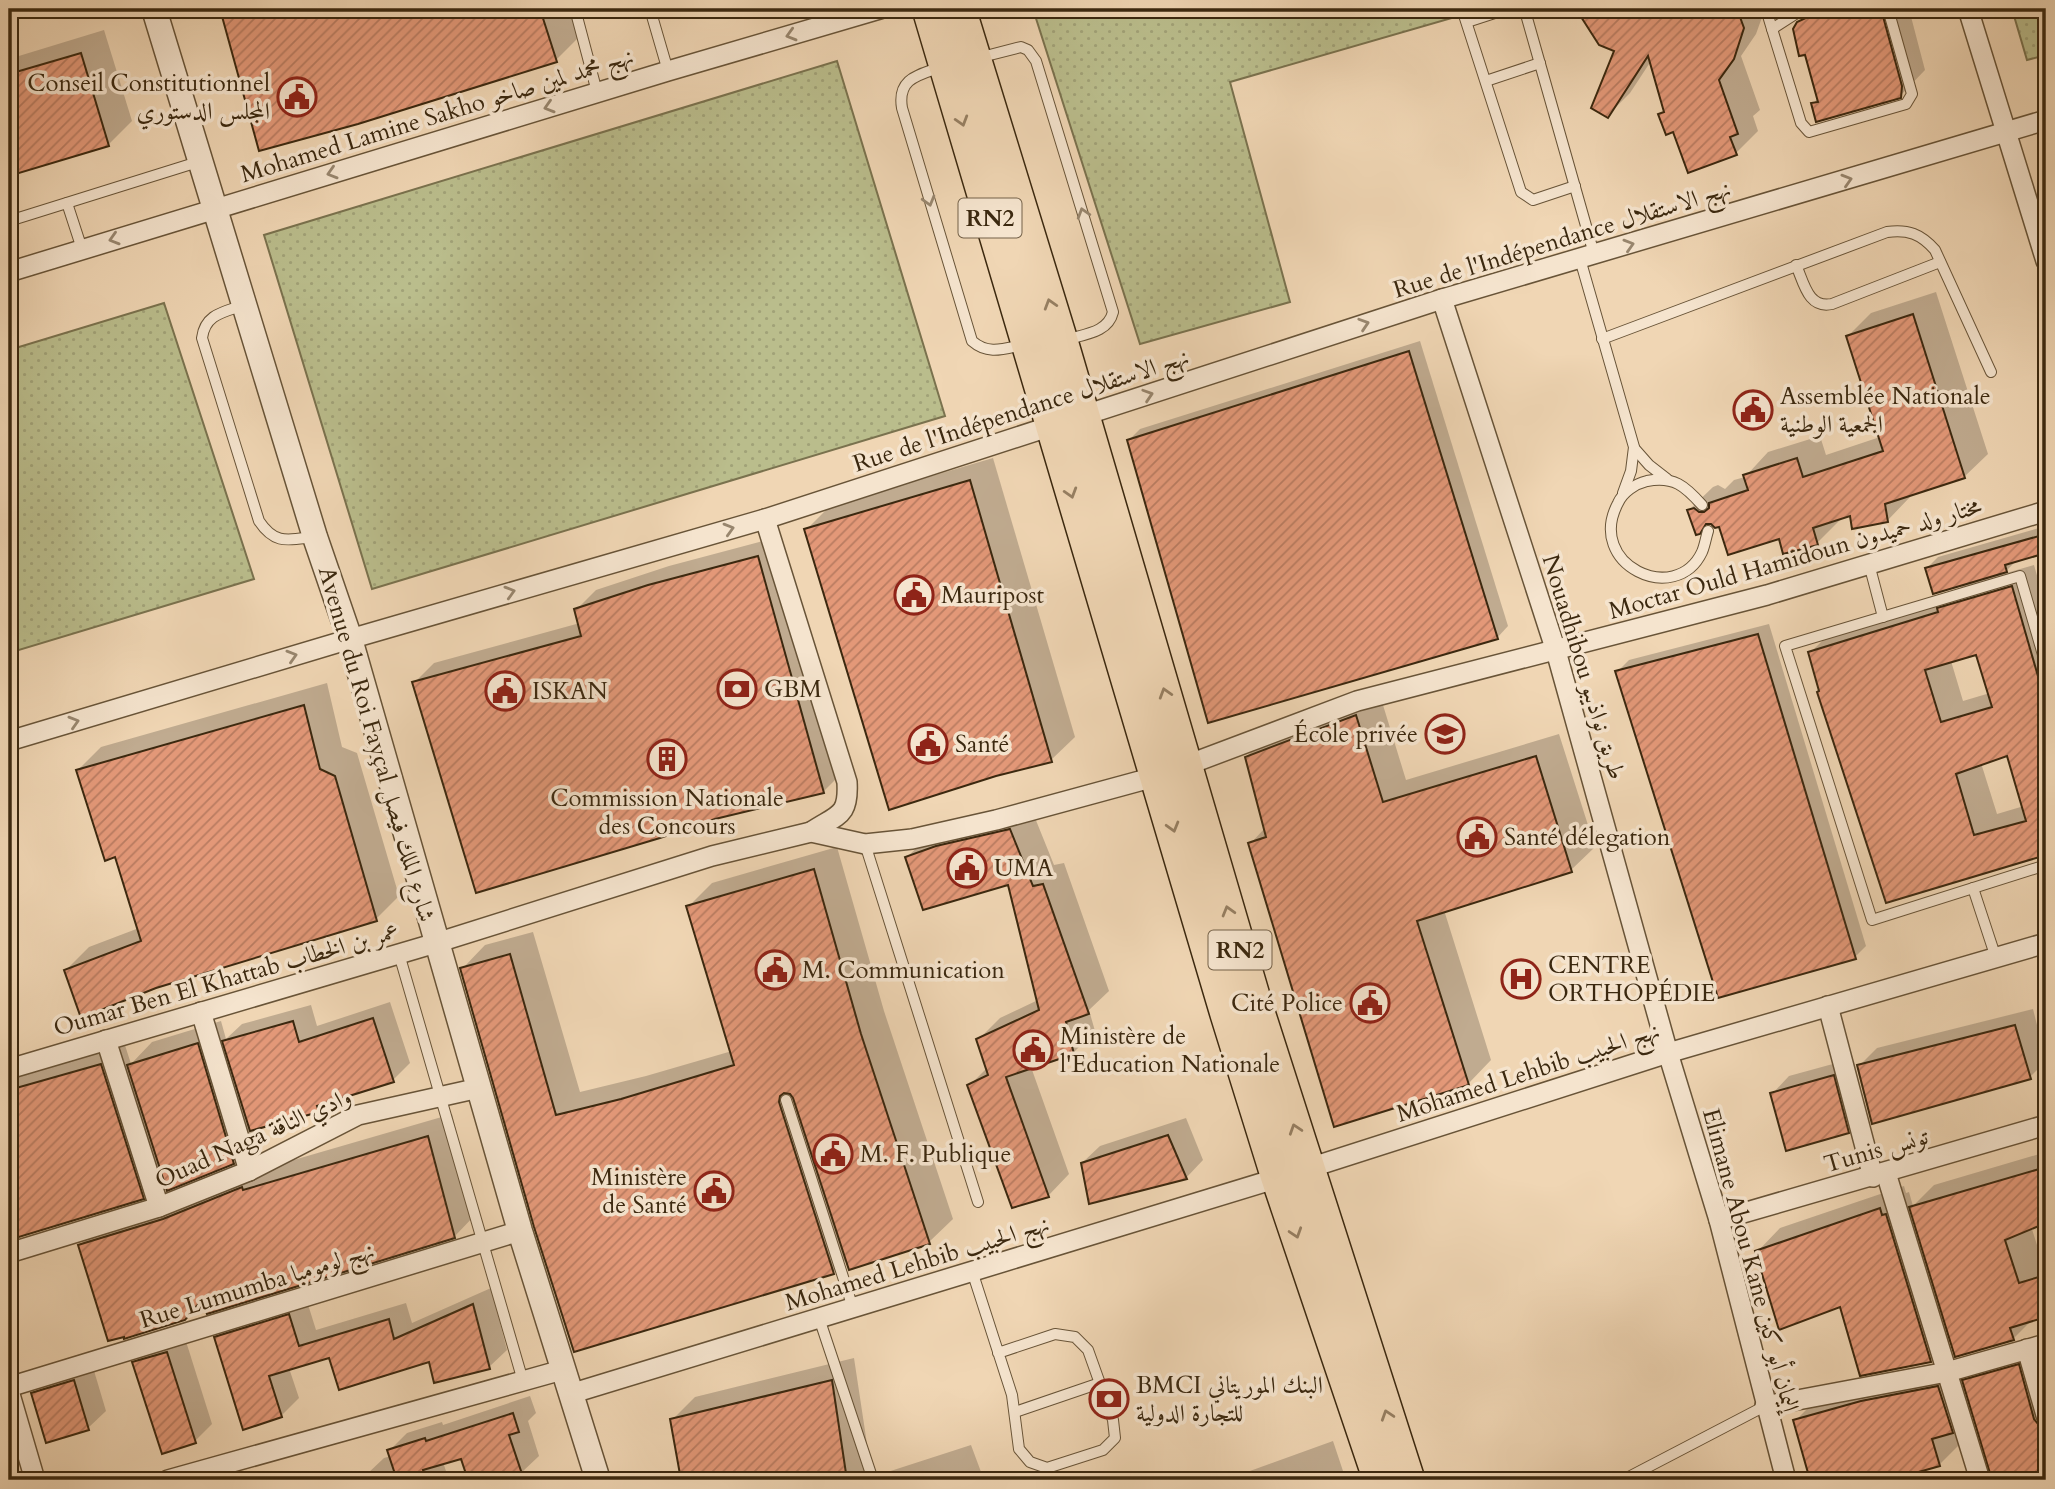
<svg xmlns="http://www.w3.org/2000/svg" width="2055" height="1489" font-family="Cardo,Amiri,serif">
	<defs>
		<pattern id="park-dots" width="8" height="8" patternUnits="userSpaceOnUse" patternTransform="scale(1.75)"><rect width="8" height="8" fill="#babd8c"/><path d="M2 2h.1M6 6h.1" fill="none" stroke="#a1a278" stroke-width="1.8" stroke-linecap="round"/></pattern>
		<pattern id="building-hatch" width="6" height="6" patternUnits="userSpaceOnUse" patternTransform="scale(1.75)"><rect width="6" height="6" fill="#e39878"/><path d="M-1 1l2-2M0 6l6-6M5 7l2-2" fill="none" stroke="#b97c61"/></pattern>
	</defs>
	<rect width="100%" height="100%" fill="#f0d6b4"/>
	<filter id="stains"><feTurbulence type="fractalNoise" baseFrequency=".00286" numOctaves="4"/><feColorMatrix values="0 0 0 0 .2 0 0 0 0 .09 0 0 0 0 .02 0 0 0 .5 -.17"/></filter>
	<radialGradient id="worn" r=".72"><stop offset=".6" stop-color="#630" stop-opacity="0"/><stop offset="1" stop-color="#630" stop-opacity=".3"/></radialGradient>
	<g fill="url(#park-dots)" stroke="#7a724e" stroke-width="2">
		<polygon points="1033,9 1476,9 1476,11 1230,82 1290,302 1140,344"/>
		<polygon points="2012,9 2046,9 2046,55 2027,60"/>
		<polygon points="837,61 945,416 372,589 264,235"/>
		<polygon points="164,303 254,579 9,653 9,350"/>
	</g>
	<g fill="#0003" fill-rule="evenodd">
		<polygon points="9,9 45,9 9,20"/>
		<polygon points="222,9 570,9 579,37 556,60 260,149"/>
		<polygon points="1563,9 1765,9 1756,34 1741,56 1760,110 1753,116 1758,131 1736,153 1674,130 1660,115 1665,109 1651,61 1630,93 1607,116 1616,50 1600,44 1579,9 1565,15"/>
		<polygon points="1812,9 1909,9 1925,70 1900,96 1813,104 1818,98 1797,24"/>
		<polygon points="104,30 132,121 108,145 9,174 9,59"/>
		<polygon points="1936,292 1988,454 1964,477 1910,494 1910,497 1887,521 1851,513 1839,517 1840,520 1817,543 1708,522 1699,532 1689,510 1713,487 1718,485 1725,489 1734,480 1745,477 1768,452 1820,436 1826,455 1880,437 1848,336 1871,313"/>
		<polygon points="1420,341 1508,626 1497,638 1129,440 1140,429"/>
		<polygon points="993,458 1075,737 1051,760 995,775 806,530 830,506"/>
		<path d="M2046,526V552L2017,560L2003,574L2034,565L2046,607V854L1887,901L1810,653L1833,630L1955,593L1965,583L1927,568L1938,557ZM1978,652L1990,693L1963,701L1951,661ZM2008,754L2024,806L1997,814L1981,763Z"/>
		<polygon points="778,537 843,772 824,791 715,817 414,683 434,663 580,623 576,610 596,590 669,566"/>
		<polygon points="1769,624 1866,946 1855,957 1617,672 1629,660"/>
		<polygon points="327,683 342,747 357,753 399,896 376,919 66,970 89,947 139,928 116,855 78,770 101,747"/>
		<polygon points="1379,692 1406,780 1559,734 1595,847 1571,870 1444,910 1491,1060 1468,1084 1250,844 1265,828 1246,757 1270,734"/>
		<polygon points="1031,808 1054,865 1064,863 1109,991 1089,1010 1095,1031 1073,1053 1031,1067 1069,1174 1048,1196 969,1086 987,1068 978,1040 1000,1018 1038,1000 1010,883 907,857 929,836"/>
		<polygon points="837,847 884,1011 953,1219 929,1242 850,1268 847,1259 833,1273 575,1350 462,969 485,945 533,932 580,1092 646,1076 732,1051 688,907 712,883"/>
		<polygon points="390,1002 410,1063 393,1080 327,1101 318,1110 253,1128 256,1139 233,1162 164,1176 143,1197 9,1238 9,1075 124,1042 131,1064 152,1042 221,1021 226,1039 242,1024 311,1005 317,1026"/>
		<polygon points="2033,1009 2046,1061 2030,1077 1859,1066 1877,1048"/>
		<polygon points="1851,1059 1865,1114 1848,1131 1772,1094 1789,1076"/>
		<polygon points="452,1114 477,1213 454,1237 204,1299 184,1319 80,1245 103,1222 266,1168"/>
		<polygon points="1186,1118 1203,1160 1186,1178 1082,1163 1100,1146"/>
		<polygon points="2046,1152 2046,1221 2031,1226 2042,1261 2046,1259 2046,1315 2032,1320 2013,1339 1952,1340 1930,1361 1757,1252 1780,1228 1904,1186 1906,1193 1909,1192 1913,1206 1934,1185"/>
		<polygon points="491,1288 507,1350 489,1367 430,1360 330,1355 289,1368 299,1398 281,1416 216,1338 233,1320 306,1298 316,1330 406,1303 412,1323"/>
		<polygon points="184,1335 212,1424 195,1441 134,1363 151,1345"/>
		<polygon points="2042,1343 2046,1359 2046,1480 1993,1480 1973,1410 1958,1426 1963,1441 1940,1464 1914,1471 1917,1480 1812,1480 1795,1421 1818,1398 1961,1364 1966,1379 1987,1358"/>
		<polygon points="854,1358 872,1477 971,1445 984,1480 686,1480 682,1475 672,1420 695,1397"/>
		<polygon points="92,1364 106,1411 88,1428 33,1394 50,1376"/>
		<polygon points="530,1396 536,1413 528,1421 539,1456 521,1473 499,1480 470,1480 462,1456 443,1462 449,1480 368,1480 366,1475 384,1458 391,1456 389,1451 407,1433 442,1422 443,1425"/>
		<polygon points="1333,1441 1346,1480 1225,1480"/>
	</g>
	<g fill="url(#building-hatch)" stroke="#3b280f" stroke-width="2" fill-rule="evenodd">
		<polygon points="220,9 540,9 557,62 358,124 259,151"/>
		<polygon points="1576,9 1737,9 1744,28 1734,59 1719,80 1738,134 1730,137 1737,155 1688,173 1673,132 1666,135 1658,114 1664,112 1648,56 1608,118 1591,108 1614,51 1599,45"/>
		<polygon points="1825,9 1881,9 1902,86 1901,98 1816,122 1811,103 1818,102 1805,55 1799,56 1793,29 1797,22"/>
		<polygon points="81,53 109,146 9,176 9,74"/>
		<polygon points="1913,314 1965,478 1885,504 1888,522 1852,529 1850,516 1813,528 1818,545 1783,554 1779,539 1728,555 1719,527 1715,528 1711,524 1706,524 1700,534 1696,535 1687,510 1694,508 1699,512 1704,512 1709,508 1709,503 1748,490 1743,475 1797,458 1803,477 1883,451 1846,336"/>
		<polygon points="1409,351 1498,639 1208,723 1127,440"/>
		<polygon points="970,480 1052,762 996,776 889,810 804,529"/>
		<polygon points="2046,534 2046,553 2005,565 2007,572 1933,594 1925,568"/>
		<polygon points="758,556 824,793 715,819 660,838 476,893 412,682 581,636 574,609 648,585"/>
		<path d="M2012,586L2046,704V855L1886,903L1817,692L1819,691L1808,652L1938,612L1937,608ZM1976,655L1992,707L1941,722L1925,670ZM2007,756L2026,821L1974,835L1956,774Z"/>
		<polygon points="1758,634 1856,959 1718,998 1615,671"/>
		<polygon points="304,705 320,769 335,776 377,921 156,988 81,1018 64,970 141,941 115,857 105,861 76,770"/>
		<polygon points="1356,715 1383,802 1536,756 1572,872 1417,921 1469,1085 1334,1127 1248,843 1266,837 1245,757"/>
		<polygon points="1010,829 1033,886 1043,884 1089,1014 1066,1022 1074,1054 1006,1077 1049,1197 1012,1208 967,1085 988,1075 976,1039 1039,1010 1008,885 923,910 905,857 936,846"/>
		<polygon points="814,869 861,1034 930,1244 849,1270 793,1098 790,1094 784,1093 780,1096 779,1102 834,1274 574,1352 534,1227 460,968 510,954 556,1115 621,1099 734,1065 686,906"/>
		<polygon points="373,1018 394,1082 317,1106 319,1112 250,1131 222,1041 293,1021 299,1042"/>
		<polygon points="2015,1025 2031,1079 1872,1124 1857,1065"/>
		<polygon points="198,1043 234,1164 167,1191 127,1065"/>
		<polygon points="101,1064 144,1199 9,1240 9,1090"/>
		<polygon points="1834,1075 1849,1133 1786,1151 1770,1093"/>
		<polygon points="1168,1135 1187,1179 1089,1204 1081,1163"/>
		<polygon points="428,1136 455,1238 207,1314 202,1300 185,1320 124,1339 124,1337 108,1341 78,1245 163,1219 242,1187 243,1190"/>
		<polygon points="2046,1167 2046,1223 2005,1240 2019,1283 2042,1276 2046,1293 2046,1317 2010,1328 2014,1340 1955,1357 1909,1207"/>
		<polygon points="1880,1208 1882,1215 1886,1214 1931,1362 1860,1376 1840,1307 1779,1330 1755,1251"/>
		<polygon points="473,1304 490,1369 434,1383 429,1362 339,1390 329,1358 269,1376 282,1417 243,1430 214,1337 289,1314 299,1346 389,1319 394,1339"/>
		<polygon points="167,1352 196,1443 162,1454 132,1362"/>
		<polygon points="2019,1364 2034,1419 2038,1424 2046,1427 2046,1480 1992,1480 1962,1380"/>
		<polygon points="74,1380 89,1430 46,1443 31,1393"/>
		<polygon points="832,1380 847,1480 681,1480 670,1419"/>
		<polygon points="1938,1386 1953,1433 1932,1439 1940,1466 1890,1480 1810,1480 1793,1420 1861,1401"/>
		<polygon points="513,1413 519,1432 509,1435 522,1474 505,1480 468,1480 461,1459 423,1470 426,1480 397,1480 387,1450 425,1438 426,1441"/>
	</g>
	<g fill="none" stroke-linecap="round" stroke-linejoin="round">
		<g stroke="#685438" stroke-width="12">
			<g id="service">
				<polyline points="575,9 597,92"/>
				<polyline points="650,9 668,71"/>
				<polyline points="1462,9 1521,192 1533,200 1575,186"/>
				<polyline points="1523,9 1525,11 1594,254"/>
				<polyline points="1766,9 1772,29"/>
				<polyline points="1803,9 1772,29 1801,123 1809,132 1906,104 1912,94 1888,9"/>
				<polyline points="1467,22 1507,9"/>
				<path d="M978,58L1021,47L1028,50L1036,61L1113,312C1108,333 1084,334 1065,340"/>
				<path d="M941,67C919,75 897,78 902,108L972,341C988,355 1003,349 1022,345"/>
				<polyline points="1486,81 1540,63"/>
				<polyline points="67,203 82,249"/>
				<polyline points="9,221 201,161"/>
				<polyline points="1580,259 1634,447 1631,471 1623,493"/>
				<path d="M1796,265C1804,283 1808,309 1832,304L1940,262"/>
				<path d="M244,305C224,312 205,314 202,338L259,521C275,545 288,540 313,537"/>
				<path d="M1602,339L1887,232C1908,229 1921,234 1935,250L1991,372"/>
				<polyline points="1634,448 1649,465 1667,479"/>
				<path d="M1702,505C1685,486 1674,476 1647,481C1635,484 1623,492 1618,503C1585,565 1676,607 1702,552C1705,545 1706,537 1708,531"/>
				<polyline points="1869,564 1883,617"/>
				<polyline points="2046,665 2020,576 1785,646 1872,920 2046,865"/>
				<polyline points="865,844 978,1202"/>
				<polyline points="1973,888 1996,958"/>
				<polyline points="399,954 523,1381"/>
				<polyline points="786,1100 853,1308"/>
				<polyline points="972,1271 1012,1395 1019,1449 1030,1462 1047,1468 1103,1450 1115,1438 1113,1420 1088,1350 1075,1337 1055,1334 998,1353"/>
				<polyline points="819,1318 873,1480"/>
				<polyline points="1015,1412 1100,1383"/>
				<polyline points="1623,1480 1765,1406"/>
			</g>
		</g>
		<g stroke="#685438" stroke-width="22">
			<g id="minor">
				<polyline points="1968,9 2046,261"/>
				<polyline points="9,272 668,71 880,9"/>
				<polyline points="1442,299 1556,651 1668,1053 1719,1220 1786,1480"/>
				<path d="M765,519L847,782C849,817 838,814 811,832"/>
				<polyline points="9,741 350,639 765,519 1442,299 2046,120"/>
				<polyline points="1828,1006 1873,1177"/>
				<polyline points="201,1012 249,1171"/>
				<polyline points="106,1040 159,1207"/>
				<polyline points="9,1069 436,943 712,856 811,832 865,844 912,839 996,820 1158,776 1357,701 1767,595 2046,511"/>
				<polyline points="1886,1173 1980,1480"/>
				<polyline points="1719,1220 2046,1125"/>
				<polyline points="9,1253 159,1207 249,1171 358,1115 479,1088"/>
				<polyline points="2027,1349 2046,1415"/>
				<polyline points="9,1387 520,1231"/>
				<polyline points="9,1391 35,1480"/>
				<polyline points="570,1394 1278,1178 1668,1053 2046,943"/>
				<polyline points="1765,1406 1947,1372 2046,1344"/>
				<polyline points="168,1480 562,1370"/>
			</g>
		</g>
		<g stroke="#685438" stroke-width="27">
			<polyline id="tertiary" points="154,9 315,537 350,639 520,1231 598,1480"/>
		</g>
		<g stroke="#3b280f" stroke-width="36">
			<g id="trunk">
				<polyline points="929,9 1227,1014 1278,1178 1380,1480"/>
				<polyline points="959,9 1061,341 1255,1003 1408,1480"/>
			</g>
		</g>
		<use href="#service" stroke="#f5e4ce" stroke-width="10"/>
		<use href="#minor" stroke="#f5e4ce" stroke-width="19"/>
		<use href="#tertiary" stroke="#f5e4ce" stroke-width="24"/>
		<use href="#trunk" stroke="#f0d6b4" stroke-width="33"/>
	</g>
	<defs><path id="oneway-chevron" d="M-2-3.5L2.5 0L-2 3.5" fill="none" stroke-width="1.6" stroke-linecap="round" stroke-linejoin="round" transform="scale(1.75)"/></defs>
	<g stroke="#98866e">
		<use href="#oneway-chevron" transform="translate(791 35) rotate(164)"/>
		<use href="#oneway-chevron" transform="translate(549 107) rotate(163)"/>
		<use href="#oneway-chevron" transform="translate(332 173) rotate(163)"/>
		<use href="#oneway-chevron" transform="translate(1847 180) rotate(-17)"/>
		<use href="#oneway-chevron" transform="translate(929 201) rotate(74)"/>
		<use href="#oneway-chevron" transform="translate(1083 213) rotate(-107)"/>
		<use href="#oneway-chevron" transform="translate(114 239) rotate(163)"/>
		<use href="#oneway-chevron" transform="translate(1629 245) rotate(-17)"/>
		<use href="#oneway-chevron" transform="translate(1364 324) rotate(-18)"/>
		<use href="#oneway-chevron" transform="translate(1148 395) rotate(-18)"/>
		<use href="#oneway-chevron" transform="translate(729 529) rotate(-16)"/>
		<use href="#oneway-chevron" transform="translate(510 592) rotate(-16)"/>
		<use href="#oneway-chevron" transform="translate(292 656) rotate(-17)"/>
		<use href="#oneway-chevron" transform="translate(74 722) rotate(-17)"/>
	</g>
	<g stroke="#967f62">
		<use href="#oneway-chevron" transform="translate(962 121) rotate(73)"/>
		<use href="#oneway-chevron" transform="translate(1050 304) rotate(-107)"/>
		<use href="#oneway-chevron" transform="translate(1071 493) rotate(73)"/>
		<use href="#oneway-chevron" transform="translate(1165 693) rotate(-107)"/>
		<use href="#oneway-chevron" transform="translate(1173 827) rotate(74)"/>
		<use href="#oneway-chevron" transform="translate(1228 911) rotate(-106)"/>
		<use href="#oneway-chevron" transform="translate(1295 1129) rotate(-108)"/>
		<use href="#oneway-chevron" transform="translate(1296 1233) rotate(72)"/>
		<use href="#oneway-chevron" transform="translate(1387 1415) rotate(-108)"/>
	</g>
	<defs>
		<g id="civic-ring" transform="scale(2.0125)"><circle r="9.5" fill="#f5e4ce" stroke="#8f2418" stroke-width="1.5"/><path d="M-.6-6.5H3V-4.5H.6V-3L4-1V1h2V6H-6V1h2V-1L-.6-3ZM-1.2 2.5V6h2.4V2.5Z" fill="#8f2418"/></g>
		<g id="bank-ring" transform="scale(2.0125)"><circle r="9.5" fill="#f5e4ce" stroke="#8f2418" stroke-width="1.5"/><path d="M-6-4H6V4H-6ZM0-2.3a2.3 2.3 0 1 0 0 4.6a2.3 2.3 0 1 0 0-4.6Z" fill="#8f2418"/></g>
		<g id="school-ring" transform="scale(2.0125)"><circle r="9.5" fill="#f5e4ce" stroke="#8f2418" stroke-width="1.5"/><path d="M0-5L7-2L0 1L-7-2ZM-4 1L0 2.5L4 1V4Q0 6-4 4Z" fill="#8f2418"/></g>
		<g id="building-ring" transform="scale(2.0125)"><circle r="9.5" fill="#f5e4ce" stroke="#8f2418" stroke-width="1.5"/><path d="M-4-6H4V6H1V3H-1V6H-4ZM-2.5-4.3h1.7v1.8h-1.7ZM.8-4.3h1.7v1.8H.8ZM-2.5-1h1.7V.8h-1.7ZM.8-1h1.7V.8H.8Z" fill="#8f2418"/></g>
		<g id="hospital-ring" transform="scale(2.0125)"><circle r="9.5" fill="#f5e4ce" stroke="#8f2418" stroke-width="1.5"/><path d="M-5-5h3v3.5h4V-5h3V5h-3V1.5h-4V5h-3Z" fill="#8f2418"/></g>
	</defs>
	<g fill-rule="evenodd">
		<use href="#civic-ring" x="297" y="97"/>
		<use href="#civic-ring" x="1753" y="410"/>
		<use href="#civic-ring" x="914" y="595"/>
		<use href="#bank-ring" x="737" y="689"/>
		<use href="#civic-ring" x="505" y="691"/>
		<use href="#school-ring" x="1445" y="734"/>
		<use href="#civic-ring" x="928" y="744"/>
		<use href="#building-ring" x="667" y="759"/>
		<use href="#civic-ring" x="1477" y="837"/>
		<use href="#civic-ring" x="967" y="868"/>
		<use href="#civic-ring" x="775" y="970"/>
		<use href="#hospital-ring" x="1521" y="979"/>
		<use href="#civic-ring" x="1370" y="1003"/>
		<use href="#civic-ring" x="1033" y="1050"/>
		<use href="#civic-ring" x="833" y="1154"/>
		<use href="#civic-ring" x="714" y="1191"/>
		<use href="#bank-ring" x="1109" y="1399"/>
	</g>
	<g text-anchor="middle" stroke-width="7" stroke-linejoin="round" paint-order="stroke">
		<g fill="#f5e4ce" stroke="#736048" stroke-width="2">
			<rect x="958.5" y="198.5" width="63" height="39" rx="5"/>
			<rect x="1208.5" y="930.5" width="63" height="39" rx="5"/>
		</g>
		<g font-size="23" font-weight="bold" fill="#3b280f">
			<text x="990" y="226">RN2</text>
			<text x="1240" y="958">RN2</text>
		</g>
		<g font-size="24" fill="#3b280f" stroke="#f5e4ce" text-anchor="start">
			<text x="270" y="91" text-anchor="end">Conseil Constitutionnel<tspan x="270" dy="28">المجلس الدستوري</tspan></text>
			<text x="1780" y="404">Assemblée Nationale<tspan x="1780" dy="28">الجمعية الوطنية</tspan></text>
			<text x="941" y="603">Mauripost</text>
			<text x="764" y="697">GBM</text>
			<text x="532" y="699">ISKAN</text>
			<text x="1418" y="742" text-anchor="end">École privée</text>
			<text x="955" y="752">Santé</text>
			<text x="667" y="806" text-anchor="middle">Commission Nationale<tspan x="667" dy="28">des Concours</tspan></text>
			<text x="1504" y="845">Santé délegation</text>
			<text x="994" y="876">UMA</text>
			<text x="1548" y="973">CENTRE<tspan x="1548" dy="28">ORTHOPÉDIE</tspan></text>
			<text x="802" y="978">M. Communication</text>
			<text x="1343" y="1011" text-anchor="end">Cité Police</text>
			<text x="1060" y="1044">Ministère de<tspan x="1060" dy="28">l'Education Nationale</tspan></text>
			<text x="860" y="1162">M. F. Publique</text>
			<text x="687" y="1185" text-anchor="end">Ministère<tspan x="687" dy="28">de Santé</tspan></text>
			<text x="1136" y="1393">BMCI البنك الموريتاني<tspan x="1136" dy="28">للتجارة الدولية</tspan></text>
		</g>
		<g font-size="24" fill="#3b280f" stroke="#f5e4ce">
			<text transform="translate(437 115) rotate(-17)" y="8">Mohamed Lamine Sakho نهج محمد لمين صاخو</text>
			<text transform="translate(1562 239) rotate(-17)" y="8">Rue de l'Indépendance نهج الاستقلال</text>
			<text transform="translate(1021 410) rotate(-18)" y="8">Rue de l'Indépendance نهج الاستقلال</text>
			<text transform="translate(1795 558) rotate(-16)" y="8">Moctar Ould Hamidoun مختار ولد حميدون</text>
			<text transform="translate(1584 667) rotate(73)" y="8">Nouadhibou طريق نواذيبو</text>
			<text transform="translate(377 744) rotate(74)" y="8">Avenue du Roi Fayçal شارع الملك فيصل</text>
			<text transform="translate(226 979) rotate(-16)" y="8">Oumar Ben El Khattab عمر بن الخطاب</text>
			<text transform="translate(1528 1072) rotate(-18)" y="8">Mohamed Lehbib نهج الحبيب</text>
			<text transform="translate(253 1138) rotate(-24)" y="8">Ouad Naga وادي الناقة</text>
			<text transform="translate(1876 1150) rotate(-16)" y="8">Tunis تونس</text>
			<text transform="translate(1751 1260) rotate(75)" y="8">Elimane Abou Kane إليمان أبو كين</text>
			<text transform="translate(917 1263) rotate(-17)" y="8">Mohamed Lehbib نهج الحبيب</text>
			<text transform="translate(257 1285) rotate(-17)" y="8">Rue Lumumba نهج لومومبا</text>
		</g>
	</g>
	<rect width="2055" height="1489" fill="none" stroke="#f0d6b4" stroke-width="35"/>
	<rect x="10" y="10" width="2034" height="1468" fill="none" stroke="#3b280f" stroke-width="3.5"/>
	<rect x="18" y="18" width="2020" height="1454" fill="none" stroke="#3b280f" stroke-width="2"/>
	<rect width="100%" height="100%" filter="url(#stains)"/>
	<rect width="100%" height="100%" fill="url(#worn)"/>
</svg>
